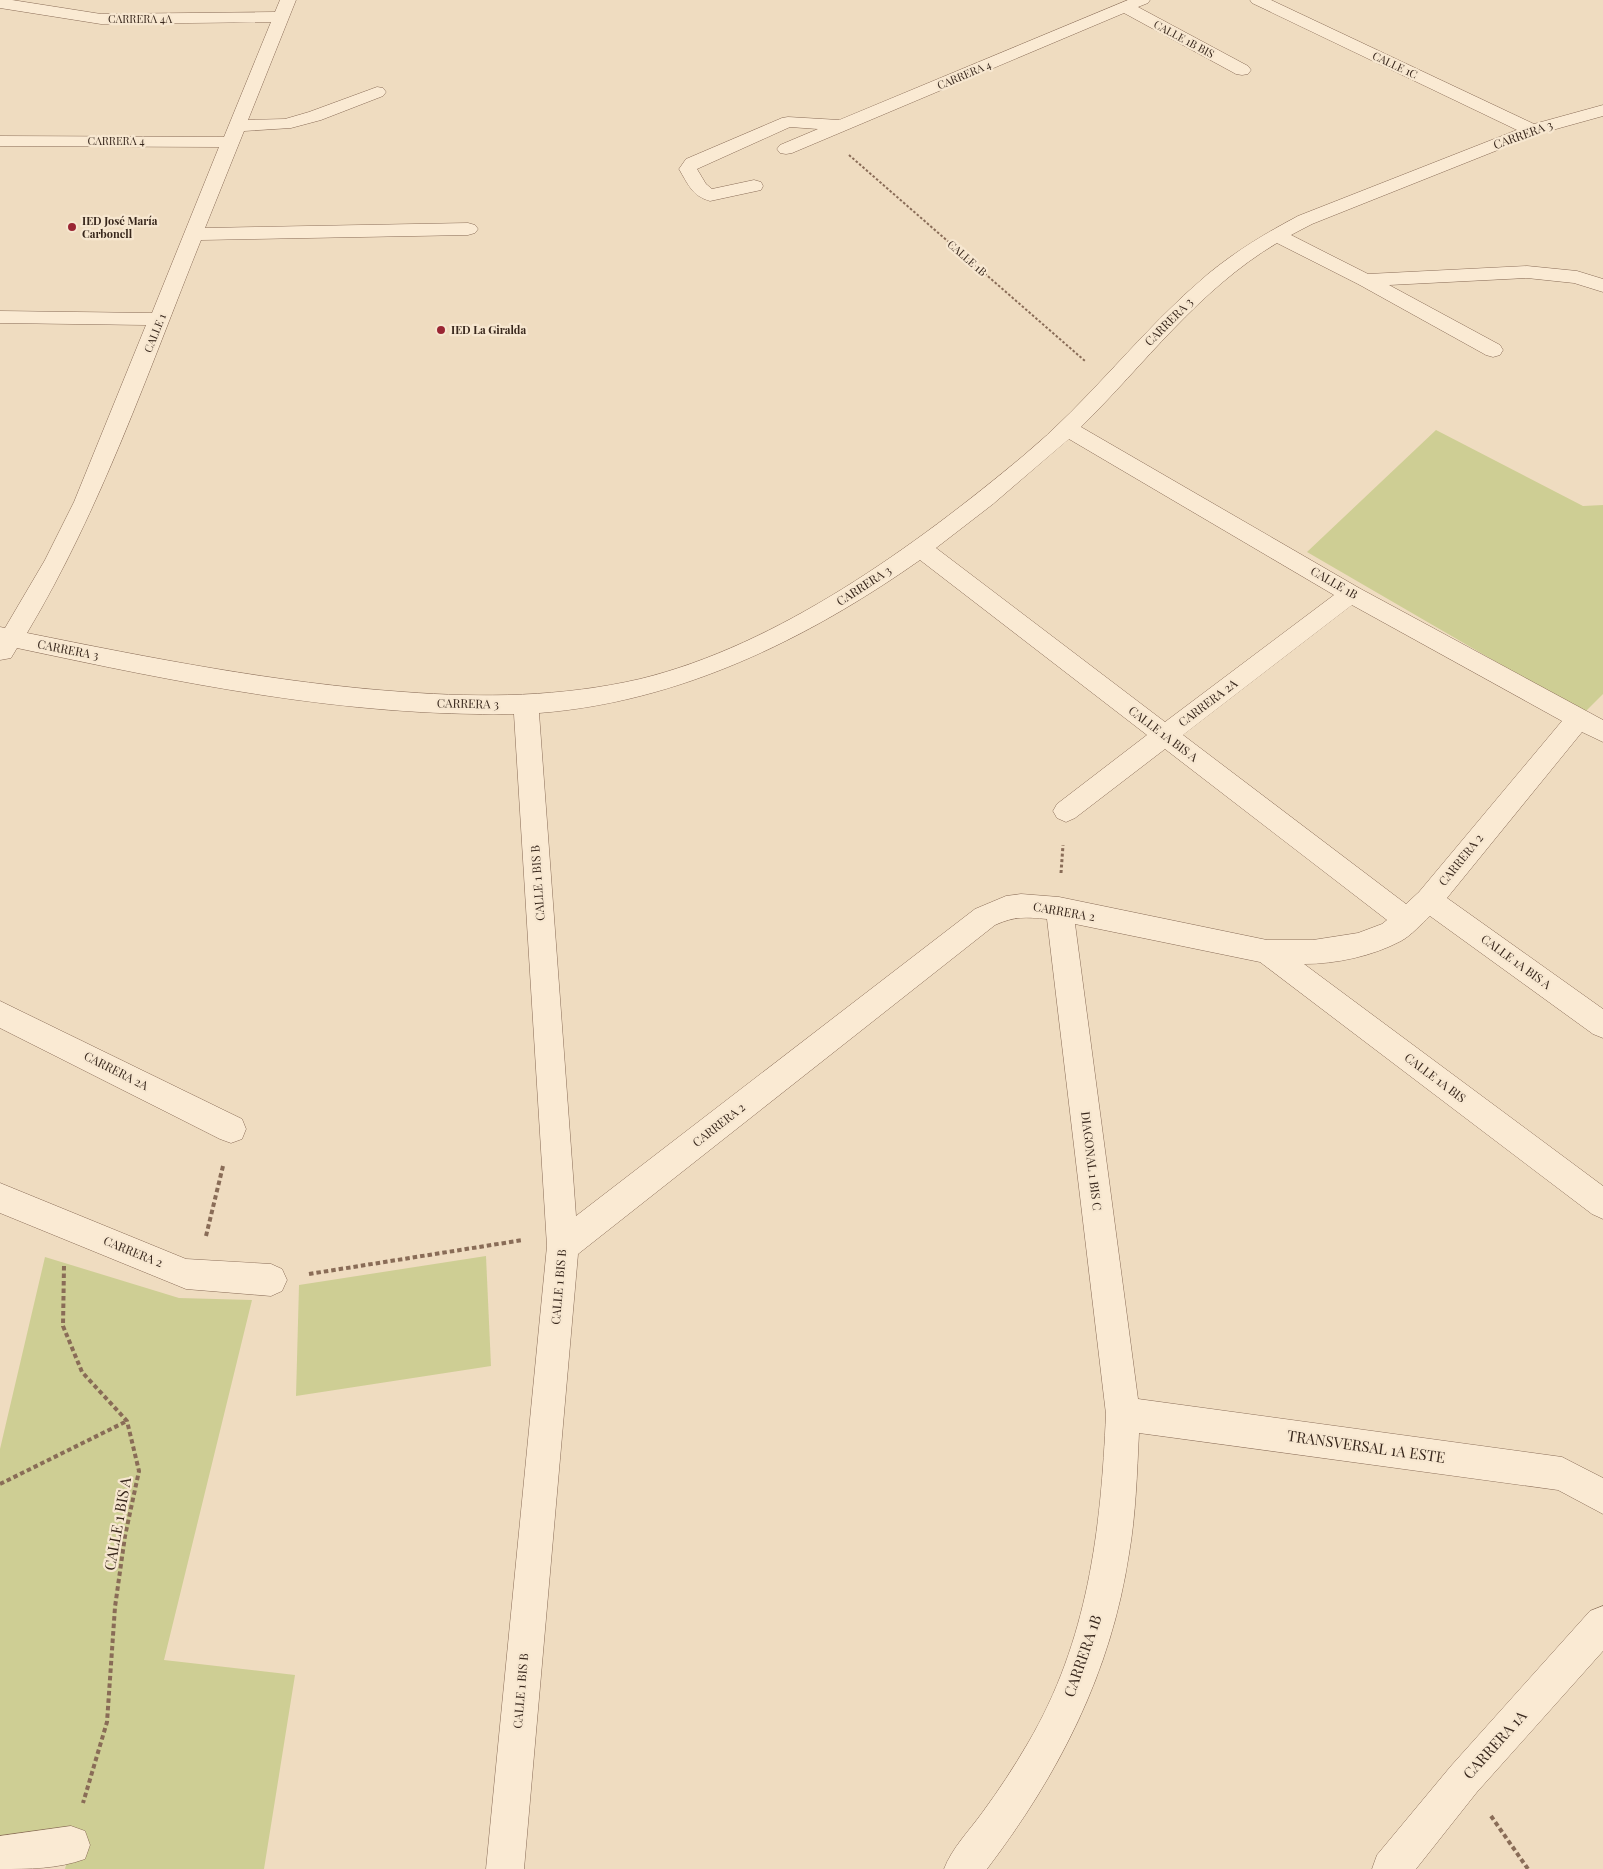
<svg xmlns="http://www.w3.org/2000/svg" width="1603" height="1869" font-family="'Playfair Display',serif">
	<rect width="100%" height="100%" fill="#efdcc0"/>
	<g fill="#cece94">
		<polygon points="1436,430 1583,506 1603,505 1603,694 1584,713 1307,552"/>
		<polygon points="486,1256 491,1366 296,1396 299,1285"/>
		<polygon points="45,1257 179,1298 252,1300 164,1660 295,1675 264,1869 65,1869 71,1845 0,1855 0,1449"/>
	</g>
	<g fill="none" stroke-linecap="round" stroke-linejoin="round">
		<g stroke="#896c57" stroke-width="1">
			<g id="minor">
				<path d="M0,0H12L101,14L275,12L280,0H296L248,120L285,119L309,112L377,87L383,88L386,92L383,96L321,120L291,128L244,131L205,228L468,223L475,225L478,229L475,233L468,235L201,240C148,372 101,509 27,633C151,658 276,683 404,692C483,698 562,697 640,679C779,645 915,546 1023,456C1090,401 1141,330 1208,274C1236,251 1266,233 1298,216L1517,130L1252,3L1250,0H1271L1534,124L1603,105V116L1538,134L1312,224L1291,235L1368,274L1527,266L1577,271L1603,279V292L1574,283L1527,278L1389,285L1500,345L1503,350L1500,355L1493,357L1486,355L1358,284L1277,243C1198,290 1145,364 1081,427L1359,588L1603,720V742L1582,732L1447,898L1603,1009V1038L1593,1034L1430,916C1421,924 1412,935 1401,941C1373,956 1336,964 1304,964L1603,1186V1219L1592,1214L1260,962L1075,924L1138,1399L1562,1457L1603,1478V1514L1558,1490L1139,1433C1137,1473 1136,1514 1129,1554C1111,1673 1059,1774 987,1869H944C952,1848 969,1831 982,1813C999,1790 1014,1767 1028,1743C1088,1641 1101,1530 1106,1414L1047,919C1025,917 1015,916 995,925L578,1254L524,1869H486L547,1246L514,714C346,717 181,683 17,648L11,658L0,660V627L5,628L45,560L74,502L146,325L0,323V311L152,313L219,147L0,146V136L224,137L271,22L101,24L0,8ZM1069,439L1334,595L1165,722L936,548L993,504ZM920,560L1147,735L1057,804L1053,811L1057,818L1066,822L1075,818L1165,749L1387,920L1382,924L1358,933L1313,940H1267L1059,897L1021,894L1006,896L975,909L576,1216L539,713C679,702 806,640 920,560ZM1352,605L1562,721L1419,892L1406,904L1183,735Z"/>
				<path d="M1128,0H1150L1148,3L1138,7L1248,66L1251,70L1248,74L1242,75L1236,74L1124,13L792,153L786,154L780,153L777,149L780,145L818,129L790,127L697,169L706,184L712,189L754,180L761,182L763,186L761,190L710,201C692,196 688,184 679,169L686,159L782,118L788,117L839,120Z"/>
				<polygon points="0,1001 242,1119 246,1129 242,1139 231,1143 220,1139 0,1028"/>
				<polygon points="0,1183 186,1259 271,1264 282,1269 287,1280 282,1291 271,1296 186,1289 0,1213"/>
				<polygon points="1603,1606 1603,1651 1477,1792 1416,1869 1372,1869 1377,1855 1451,1766 1590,1611"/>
				<path d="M71,1826L85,1831L90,1845L85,1859C58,1869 29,1869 0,1869V1836Z"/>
			</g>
		</g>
		<polyline stroke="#896c57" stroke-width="2" stroke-dasharray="2.5 2" stroke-linecap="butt" points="849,155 1085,361"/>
		<polyline stroke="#896c57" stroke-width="3" stroke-dasharray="3 2.5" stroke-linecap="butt" points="1061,873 1063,845"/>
		<g stroke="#896c57" stroke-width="4" stroke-dasharray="4.5 3" stroke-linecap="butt">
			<polyline points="206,1236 223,1166"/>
			<polyline points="64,1266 63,1326 82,1372 127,1421 139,1471 125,1536 115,1607 107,1722 83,1803"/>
			<polyline points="309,1274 523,1240"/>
			<polyline points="0,1484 127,1421"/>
			<polyline points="1491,1816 1528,1869"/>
		</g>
		<use href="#minor" fill="#faead3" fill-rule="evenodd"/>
	</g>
	<g fill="#9a2533" stroke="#f7e7d0" stroke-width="2">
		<circle cx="72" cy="227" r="5"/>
		<circle cx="441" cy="330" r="5"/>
	</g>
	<g text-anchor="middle" stroke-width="4.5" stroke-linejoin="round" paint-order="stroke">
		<g font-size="11" fill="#38271c" stroke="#f7e7d0">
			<text x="140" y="23">CARRERA 4A</text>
			<text transform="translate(1184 39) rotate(28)" y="4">CALLE 1B BIS</text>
			<text transform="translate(1395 65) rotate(25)" y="4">CALLE 1C</text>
			<text transform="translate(964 75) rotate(-23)" y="4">CARRERA 4</text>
			<text x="116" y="145">CARRERA 4</text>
			<text transform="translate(967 258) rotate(41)" y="4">CALLE 1B</text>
			<text transform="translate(155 333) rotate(-68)" y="4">CALLE 1</text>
		</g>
		<g font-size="11" font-weight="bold" fill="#38271c" stroke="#f7e7d0" text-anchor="start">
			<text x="82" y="225">IED José María<tspan x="82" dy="13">Carbonell</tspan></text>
			<text x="451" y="334">IED La Giralda</text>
		</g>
		<g font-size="12" fill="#38271c" stroke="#f7e7d0">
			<text transform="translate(1523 135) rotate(-20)" y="4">CARRERA 3</text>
			<text transform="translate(1169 322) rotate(-45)" y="4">CARRERA 3</text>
			<text transform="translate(1334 583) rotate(30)" y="4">CALLE 1B</text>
			<text transform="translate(864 586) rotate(-33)" y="4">CARRERA 3</text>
			<text transform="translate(68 650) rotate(11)" y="4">CARRERA 3</text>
			<text transform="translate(1208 703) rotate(-37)" y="4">CARRERA 2A</text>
			<text transform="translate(468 704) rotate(1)" y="4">CARRERA 3</text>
			<text transform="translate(1163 734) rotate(37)" y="4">CALLE 1A BIS A</text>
			<text transform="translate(1461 860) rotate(-51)" y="4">CARRERA 2</text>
			<text transform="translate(538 883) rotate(-94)" y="4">CALLE 1 BIS B</text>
			<text transform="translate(1064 912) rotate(10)" y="4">CARRERA 2</text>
			<text transform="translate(1516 962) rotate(36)" y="4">CALLE 1A BIS A</text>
			<text transform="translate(116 1071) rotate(27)" y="4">CARRERA 2A</text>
			<text transform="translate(1435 1078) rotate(37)" y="4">CALLE 1A BIS</text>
			<text transform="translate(719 1125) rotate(-38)" y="4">CARRERA 2</text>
			<text transform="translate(1091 1161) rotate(83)" y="4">DIAGONAL 1 BIS C</text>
			<text transform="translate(133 1252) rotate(22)" y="4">CARRERA 2</text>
			<text transform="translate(559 1287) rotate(-85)" y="4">CALLE 1 BIS B</text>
			<text transform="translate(521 1691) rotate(-85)" y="4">CALLE 1 BIS B</text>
		</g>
		<g font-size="15" fill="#38271c" stroke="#f7e7d0">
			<text transform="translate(1366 1447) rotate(8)" y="5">TRANSVERSAL 1A ESTE</text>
			<text transform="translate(118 1524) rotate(-80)" y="5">CALLE 1 BIS A</text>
			<text transform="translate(1083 1656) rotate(-71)" y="5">CARRERA 1B</text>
			<text transform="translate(1495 1745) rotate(-48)" y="5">CARRERA 1A</text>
		</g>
	</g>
</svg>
